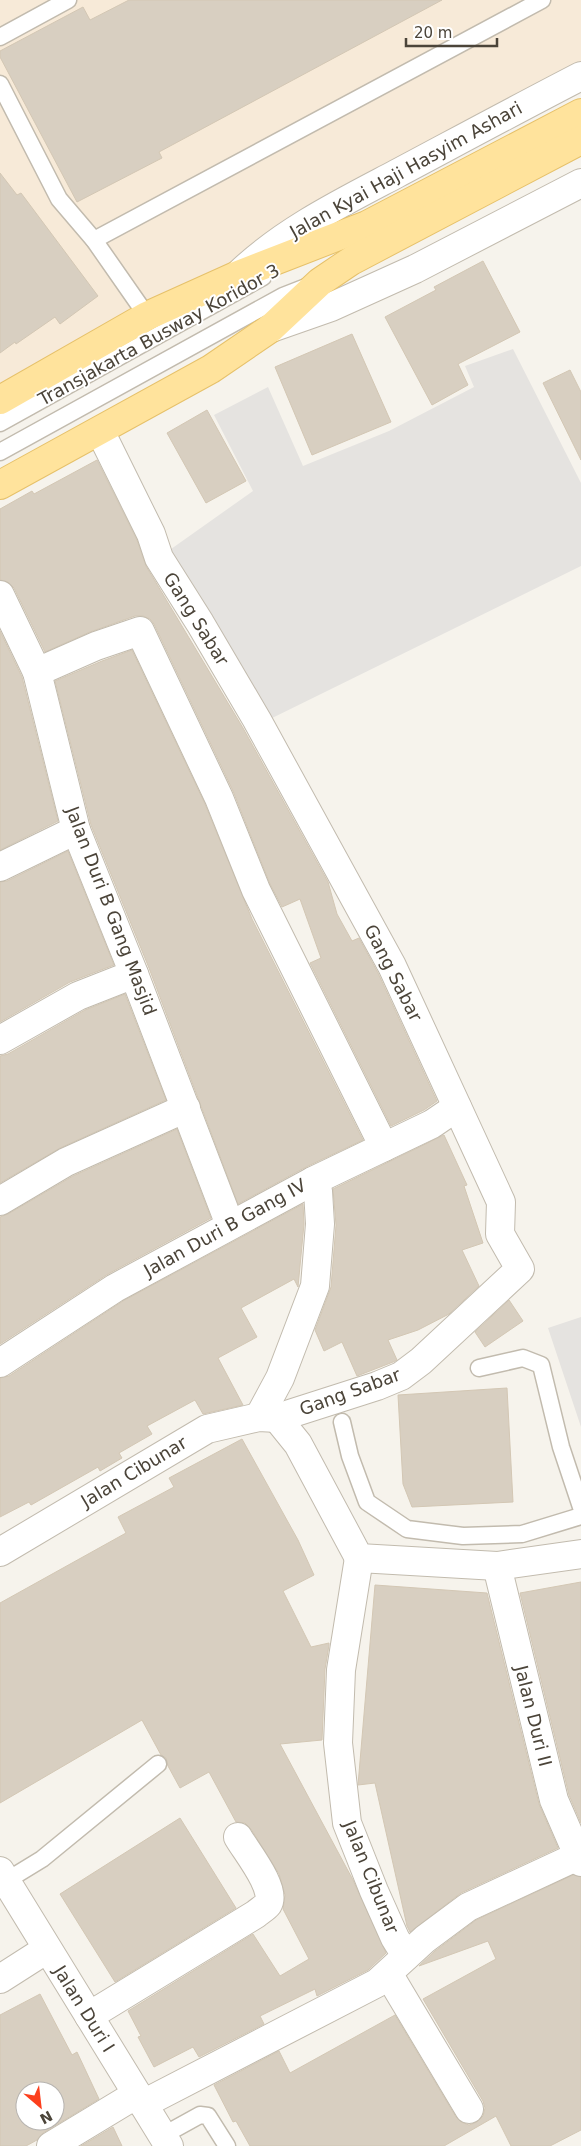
<svg xmlns="http://www.w3.org/2000/svg" width="581" height="2146" font-family="'DejaVu Sans',sans-serif">
	<rect width="100%" height="100%" fill="#f6f3ec"/>
	<polygon fill="#f7ead8" points="0,0 581,0 581,69 0,391"/>
	<g fill="#e5e3e0">
		<polygon points="513,349 581,483 581,566 262,723 164,554 253,491 214,415 268,387 303,466 389,431 474,387 465,366"/>
		<polygon points="581,1317 581,1427 548,1328"/>
	</g>
	<g fill="#d8cfc1" stroke="#d3c7b4" fill-rule="evenodd">
		<polygon points="129,0 442,0 159,152 162,158 77,202 0,57 0,51 83,7 90,20"/>
		<polygon points="0,173 17,195 21,193 98,296 60,324 55,317 16,344 15,342 0,353"/>
		<polygon points="483,261 520,332 458,364 468,385 432,405 385,317 436,290 434,287"/>
		<polygon points="352,334 391,422 312,455 275,367"/>
		<polygon points="570,370 581,392 581,460 543,383"/>
		<polygon points="207,410 246,481 206,503 167,433"/>
		<polygon points="97,460 137,540 146,566 243,728 328,882 337,914 352,941 359,938 378,973 437,1101 424,1110 391,1126 310,963 321,958 300,899 282,907 270,884 233,791 154,624 150,619 143,616 135,616 90,632 45,652 14,588 8,582 0,580 0,509 32,491 34,494"/>
		<polygon points="0,631 22,677 58,821 0,850"/>
		<polygon points="132,650 205,804 252,919 363,1140 306,1167 238,1204 149,968 91,825 55,681 102,661"/>
		<polygon points="68,851 114,965 70,982 0,1022 0,882 7,881"/>
		<polygon points="125,994 166,1100 60,1148 0,1183 0,1056 8,1054 85,1010"/>
		<polygon points="177,1129 211,1218 108,1274 0,1344 0,1217 8,1214 73,1176"/>
		<polygon points="444,1135 467,1185 464,1186 483,1243 462,1250 479,1286 449,1314 418,1330 388,1340 397,1360 393,1362 357,1376 342,1342 324,1351 315,1330 331,1287 336,1225 333,1189"/>
		<polygon points="303,1204 304,1224 298,1287 294,1279 241,1308 257,1337 218,1358 243,1405 203,1414 195,1400 147,1426 152,1434 119,1453 122,1458 100,1471 98,1467 31,1505 29,1502 0,1517 0,1378 9,1376 123,1301"/>
		<polygon points="509,1300 523,1321 485,1347 475,1332"/>
		<polygon points="507,1388 513,1502 412,1507 403,1484 398,1395"/>
		<polygon points="242,1439 298,1540 314,1575 283,1591 311,1647 329,1643 329,1645 325,1669 322,1740 280,1744 353,1880 386,1953 368,1970 317,1996 315,1989 260,2016 264,2024 199,2057 193,2047 154,2067 138,2037 141,2036 128,2011 253,1934 280,1976 309,1959 283,1909 285,1895 279,1874 251,1829 245,1823 236,1822 209,1772 180,1788 168,1766 166,1758 161,1755 142,1720 0,1803 0,1603 126,1533 118,1517 174,1487 169,1478"/>
		<polygon points="581,1582 581,1823 569,1795 520,1593"/>
		<polygon points="375,1585 487,1593 539,1804 558,1848 461,1893 410,1932 407,1926 375,1783 358,1785"/>
		<polygon points="180,1818 236,1908 115,1982 60,1894"/>
		<polygon points="573,1875 581,1877 581,2130 550,2146 511,2146 496,2116 444,2146 250,2146 236,2121 233,2122 214,2085 279,2051 290,2073 395,2015 456,2117 461,2122 469,2125 477,2122 483,2116 485,2108 483,2101 423,1999 496,1959 488,1941 419,1966 435,1951 476,1920"/>
		<path d="M40,1994L72,2055L77,2052L99,2099L43,2133L37,2140L26,2146H0V2015ZM25,2091H55V2121H25Z"/>
		<polygon points="113,2127 122,2146 81,2146"/>
	</g>
	<g fill="none" stroke-linecap="round" stroke-linejoin="round">
		<g stroke="#c2bbae" stroke-width="19">
			<g id="service">
				<polyline points="0,37 68,0"/>
				<polyline points="0,84 59,199 94,240 147,316"/>
				<polyline points="94,240 542,0"/>
				<polyline points="0,423 263,277"/>
				<polyline points="0,452 283,296 306,287"/>
				<polyline points="479,1368 523,1358 541,1365 561,1447 581,1507"/>
				<polyline points="342,1422 350,1456 367,1502 407,1529 463,1536 522,1534 581,1516"/>
				<polyline points="6,1881 42,1859 158,1764"/>
				<polyline points="162,2136 200,2115 208,2116 227,2146"/>
			</g>
		</g>
		<g stroke="#c2bbae" stroke-width="30">
			<g id="minor">
				<polyline points="0,595 37,672 76,830 134,974 230,1225"/>
				<polyline points="37,672 96,646 140,631 219,798 256,890 384,1147"/>
				<polyline points="0,867 76,830"/>
				<polyline points="0,1040 78,996 134,974"/>
				<polyline points="0,1201 66,1162 186,1108"/>
				<polyline points="0,1363 115,1288 313,1181 432,1124 457,1107"/>
				<polyline points="259,1417 280,1378 315,1286 320,1224 318,1191 313,1181"/>
				<polyline points="277,1418 298,1444 359,1558 497,1566 581,1554"/>
				<polyline points="0,1552 207,1429 259,1417 277,1418 377,1386 401,1376 421,1361 520,1269 500,1234 501,1202 392,966 257,720 200,623 159,558 151,534 100,431"/>
				<polyline points="359,1558 341,1670 338,1743 347,1823 374,1891 395,1938 406,1956"/>
				<polyline points="497,1566 554,1800 581,1862"/>
				<polyline points="0,1871 169,2146"/>
				<polyline points="389,1975 469,2109"/>
				<polyline points="0,1979 47,1949"/>
				<path d="M89,2016L256,1914C259,1911 265,1908 268,1904C277,1889 246,1851 238,1837"/>
				<polyline points="143,2104 377,1983 425,1939 468,1907 578,1856"/>
				<polyline points="51,2146 137,2094"/>
			</g>
		</g>
		<g stroke="#c2bbae" stroke-width="30">
			<g id="tertiary">
				<path d="M239,274C284,231 341,203 396,174C458,141 519,108 581,76"/>
				<polyline points="271,328 331,307 415,269 581,183"/>
			</g>
		</g>
		<g stroke="#e6c16a" stroke-width="30">
			<g id="primary">
				<polyline points="0,400 147,316 238,275 367,225 581,113"/>
				<polyline points="0,485 211,369 271,328 320,282 351,261 581,140"/>
			</g>
		</g>
		<use href="#service" stroke="#fff" stroke-width="16"/>
		<use href="#minor" stroke="#fff" stroke-width="28"/>
		<use href="#tertiary" stroke="#fff" stroke-width="28"/>
		<use href="#primary" stroke="#ffe39c" stroke-width="28"/>
	</g>
	<g text-anchor="middle" stroke-width="4" stroke-linejoin="round" paint-order="stroke">
		<g font-size="18" fill="#4b4439" stroke="#fff">
			<text transform="translate(406 170) rotate(-29)" y="6">Jalan Kyai Haji Hasyim Ashari</text>
			<text transform="translate(159 335) rotate(-29)" y="6">Transjakarta Busway Koridor 3</text>
			<text transform="translate(196 619) rotate(58)" y="6">Gang Sabar</text>
			<text transform="translate(111 911) rotate(69)" y="6">Jalan Duri B Gang Masjid</text>
			<text transform="translate(393 973) rotate(63)" y="6">Gang Sabar</text>
			<text transform="translate(225 1228) rotate(-29)" y="6">Jalan Duri B Gang IV</text>
			<text transform="translate(350 1392) rotate(-20)" y="6">Gang Sabar</text>
			<text transform="translate(134 1472) rotate(-31)" y="6">Jalan Cibunar</text>
			<text transform="translate(533 1716) rotate(76)" y="6">Jalan Duri II</text>
			<text transform="translate(371 1877) rotate(68)" y="6">Jalan Cibunar</text>
			<text transform="translate(84 2009) rotate(58)" y="6">Jalan Duri I</text>
		</g>
	</g>
	<g transform="translate(40 2106) rotate(152)"><circle r="24" fill="#ffffff" stroke="#b7b4b0"/>
	<path d="M0-4L9 19L0 12L-9 19Z" fill="#fc3f1d"/>
	<text y="-8" font-size="14" font-weight="bold" text-anchor="middle" fill="#4b4439">N</text>
	</g>
	<path d="M406 38v8h91v-8" fill="none" stroke="#4b4439" stroke-width="2.5"/>
	<text x="414" y="38" font-size="15" fill="#4b4439" stroke="#ffffff" stroke-width="4" paint-order="stroke">20 m</text>
</svg>
